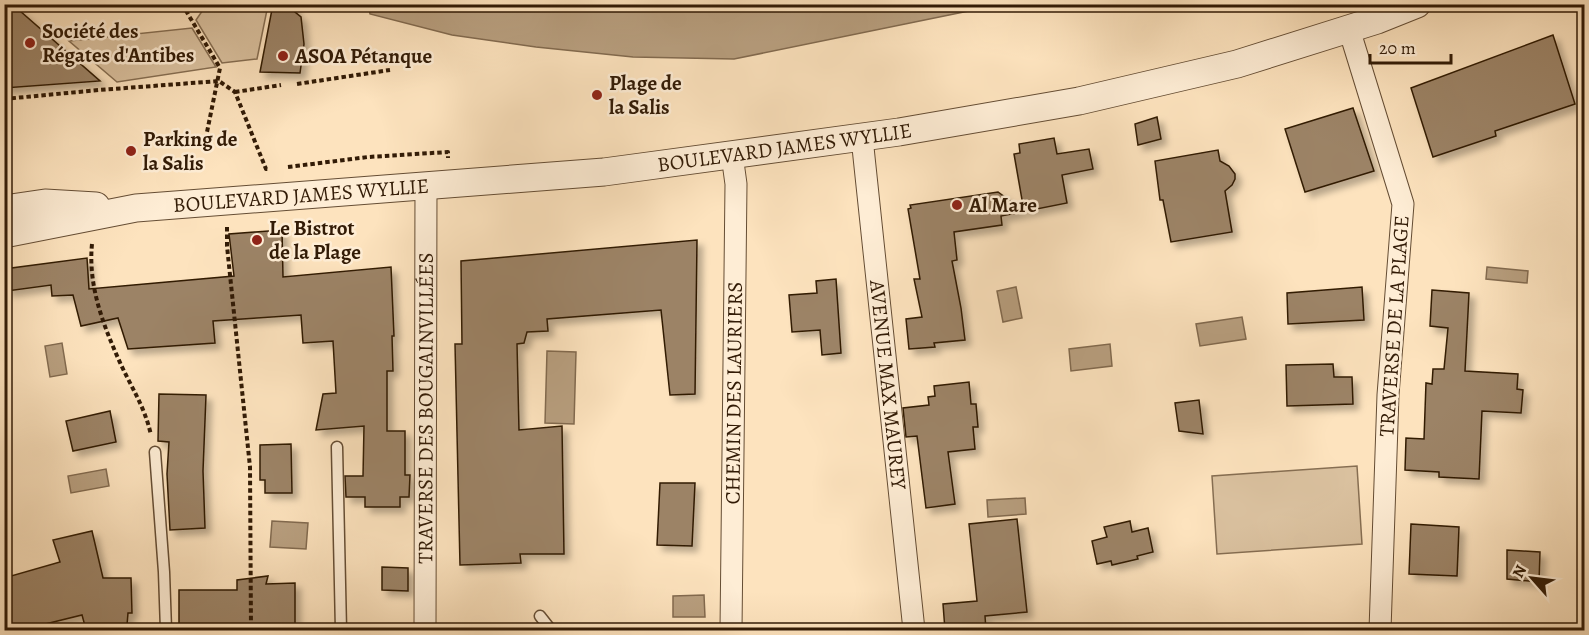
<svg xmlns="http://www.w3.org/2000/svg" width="1589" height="635" font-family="Alegreya,serif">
	<defs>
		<filter id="shadow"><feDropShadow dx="5.5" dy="5.5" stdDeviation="3" flood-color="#0004"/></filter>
	</defs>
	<rect width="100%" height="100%" fill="#fde3be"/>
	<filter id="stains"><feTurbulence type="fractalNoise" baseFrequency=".00333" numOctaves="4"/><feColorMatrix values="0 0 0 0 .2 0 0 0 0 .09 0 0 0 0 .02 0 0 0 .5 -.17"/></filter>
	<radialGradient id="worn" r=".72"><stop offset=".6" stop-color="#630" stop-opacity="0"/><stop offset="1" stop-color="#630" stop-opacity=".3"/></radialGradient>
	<g fill="#dac19f" stroke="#866e52" stroke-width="1.5">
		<polygon points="207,4 268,5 257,59 222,63 196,20"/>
		<polygon points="192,28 216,67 117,82 69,41"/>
		<polygon points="1357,466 1362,544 1217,554 1212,476"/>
	</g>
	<g fill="#b89f7f" stroke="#826a4f" stroke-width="1.5">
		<polygon points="368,5 368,4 998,5 734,59 633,57 536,47 452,35 370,14"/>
		<polygon points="1487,267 1528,271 1527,283 1486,279"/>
		<polygon points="1016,287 1022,318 1003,322 997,291"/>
		<polygon points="1242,317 1246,339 1200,346 1196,324"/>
		<polygon points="62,343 67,374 50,377 45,346"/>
		<polygon points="1110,344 1112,366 1071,371 1069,349"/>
		<polygon points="547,351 576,352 574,424 545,423"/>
		<polygon points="106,469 109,486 71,493 68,476"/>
		<polygon points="1025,498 1026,514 988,517 987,500"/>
		<polygon points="272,521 308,523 306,549 270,547"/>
		<polygon points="704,595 705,617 673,617 673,596"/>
	</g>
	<g fill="#9c8366" stroke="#321b06" stroke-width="1.5" filter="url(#shadow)">
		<polygon points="4,4 12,4 100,81 4,88"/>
		<polygon points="273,4 293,4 295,12 301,17 304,44 300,73 260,72"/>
		<polygon points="1553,35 1575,104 1495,131 1496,136 1433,157 1411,88"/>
		<polygon points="1353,108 1374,171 1305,192 1285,129"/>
		<polygon points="1157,117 1161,139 1138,145 1135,124"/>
		<polygon points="1054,138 1057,154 1089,149 1093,169 1062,175 1067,203 1001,216 1002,225 954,232 957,260 952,261 961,308 965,340 934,343 935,347 909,349 906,319 922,317 914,279 920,279 908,209 911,208 910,205 998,192 1024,211 1014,154 1020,153 1019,144"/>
		<polygon points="1218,150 1220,161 1229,166 1235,174 1235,179 1232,185 1225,191 1232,232 1171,242 1163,200 1160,200 1155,161"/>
		<polygon points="282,230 283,277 391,267 394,336 392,336 393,371 387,371 387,431 405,431 405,475 410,475 409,497 400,497 400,507 365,507 365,497 346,497 345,476 363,476 364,426 316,430 323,394 336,393 333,341 303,343 301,315 213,321 215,343 128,349 118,318 81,326 73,295 52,296 51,285 7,291 4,278 4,269 87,258 89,289 234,276 229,234"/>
		<polygon points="697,240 695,394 670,395 661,310 547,319 548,331 527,332 524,343 517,344 519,430 562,426 564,554 520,554 521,563 460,565 455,344 462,344 461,261"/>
		<polygon points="836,279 841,353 822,355 820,330 792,332 789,295 817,293 816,281"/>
		<polygon points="1362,287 1364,320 1288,324 1287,293"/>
		<polygon points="1432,290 1469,293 1465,371 1518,374 1517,389 1523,390 1521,413 1482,411 1479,479 1439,477 1439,472 1405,470 1406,438 1424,439 1426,383 1432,384 1433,369 1444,369 1448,328 1430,326"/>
		<polygon points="1333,364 1334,377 1352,377 1353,404 1287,406 1286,365"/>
		<polygon points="969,382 971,404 976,404 978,427 973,427 975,449 948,452 955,504 926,508 917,436 906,437 903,408 929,405 928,397 935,396 934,386"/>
		<polygon points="159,394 206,395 203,471 205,528 170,530 167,474 169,442 158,441"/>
		<polygon points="1199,400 1203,434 1179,431 1175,403"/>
		<polygon points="110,411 116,442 73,451 66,421"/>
		<polygon points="291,444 292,493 265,493 265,480 260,480 260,445"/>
		<polygon points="660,483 695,483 692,546 657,545"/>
		<polygon points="1017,519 1027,612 985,616 986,630 945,630 943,604 977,601 969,524"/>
		<polygon points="1130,521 1132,532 1148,528 1153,552 1137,556 1138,559 1112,565 1111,561 1097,564 1092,541 1107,537 1104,527"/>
		<polygon points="1411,524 1459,527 1457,576 1409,574"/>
		<polygon points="92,531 103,578 131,578 132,613 128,613 127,625 85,626 82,615 21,630 4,630 4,578 60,562 53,540"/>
		<polygon points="1507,550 1540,552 1539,582 1507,579"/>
		<polygon points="382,567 408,568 408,591 382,590"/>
		<polygon points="268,576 266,584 295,583 295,630 179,630 179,590 237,590 237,580"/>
	</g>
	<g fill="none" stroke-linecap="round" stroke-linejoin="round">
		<g stroke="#654d34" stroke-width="13">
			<g id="service">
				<polyline points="337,447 341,630"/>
				<polyline points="155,452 164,572 166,630"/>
				<polyline points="540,616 551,630"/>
			</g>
		</g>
		<g stroke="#654d34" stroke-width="23">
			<g id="minor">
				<polyline points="1349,29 1403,204 1388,395 1380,630"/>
				<path id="s1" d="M862,138L914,630"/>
				<path id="s2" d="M425,630L426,185"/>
				<path id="s3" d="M731,630L736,184L732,155"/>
			</g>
		</g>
		<g stroke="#654d34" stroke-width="29">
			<g id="tertiary">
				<polyline points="4,209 45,203 96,206"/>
				<path id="s4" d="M4,234L136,208L604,172L899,132L1079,101L1237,64L1377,20L1417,4"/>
			</g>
		</g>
		<g stroke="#321b06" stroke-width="4" stroke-dasharray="4.5 3" stroke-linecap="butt">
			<polyline points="182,4 220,68 205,142"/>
			<polyline points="297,84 390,70"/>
			<polyline points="235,92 281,85"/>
			<polyline points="4,99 99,90 219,81 235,92 266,169 269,169"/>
			<polyline points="288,167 368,157 448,152 448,158"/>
			<polyline points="227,227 227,246 250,467 251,630"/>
			<path d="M92,244C88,284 102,322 118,358C130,386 144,404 151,435"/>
		</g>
		<use href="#service" stroke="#feedd5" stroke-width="10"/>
		<use href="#minor" stroke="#feedd5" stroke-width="21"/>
		<use href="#tertiary" stroke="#feedd5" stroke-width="27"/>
	</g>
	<g fill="#8f2418" stroke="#feedd5" stroke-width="2">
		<circle cx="30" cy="43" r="6"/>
		<circle cx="283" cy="56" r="6"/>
		<circle cx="597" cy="95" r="6"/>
		<circle cx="131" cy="151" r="6"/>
		<circle cx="957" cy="205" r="6"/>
		<circle cx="257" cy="240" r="6"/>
	</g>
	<g text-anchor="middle" stroke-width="5" stroke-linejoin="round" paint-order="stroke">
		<g font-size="21" font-weight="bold" fill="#321b06" stroke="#feedd5" text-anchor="start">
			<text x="42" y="38">Société des<tspan x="42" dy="24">Régates d'Antibes</tspan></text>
			<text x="295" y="63">ASOA Pétanque</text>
			<text x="609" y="90">Plage de<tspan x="609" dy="24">la Salis</tspan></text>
			<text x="143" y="146">Parking de<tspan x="143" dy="24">la Salis</tspan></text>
			<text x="969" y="212">Al Mare</text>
			<text x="269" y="235">Le Bistrot<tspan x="269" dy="24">de la Plage</tspan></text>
		</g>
		<g font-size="21" fill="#321b06" stroke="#feedd5">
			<text dy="7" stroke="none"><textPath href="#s4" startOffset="786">BOULEVARD JAMES WYLLIE</textPath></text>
			<text dy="7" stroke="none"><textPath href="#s4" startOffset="300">BOULEVARD JAMES WYLLIE</textPath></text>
			<text transform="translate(1394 326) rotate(-86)" y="7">TRAVERSE DE LA PLAGE</text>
			<text dy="7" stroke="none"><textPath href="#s1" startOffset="248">AVENUE MAX MAUREY</textPath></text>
			<text dy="7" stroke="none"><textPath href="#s3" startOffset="237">CHEMIN DES LAURIERS</textPath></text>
			<text dy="7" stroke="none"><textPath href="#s2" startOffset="222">TRAVERSE DES BOUGAINVILLÉES</textPath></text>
		</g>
	</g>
	<rect width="1589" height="635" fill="none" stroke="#fde3be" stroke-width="24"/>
	<rect x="6" y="6" width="1577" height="623" fill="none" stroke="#321b06" stroke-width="3"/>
	<rect x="12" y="12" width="1565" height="611" fill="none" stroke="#321b06" stroke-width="1.5"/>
	<g transform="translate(1532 578) rotate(298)" stroke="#feedd5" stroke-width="4.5" paint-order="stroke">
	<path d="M0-4.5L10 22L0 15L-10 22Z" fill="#321b06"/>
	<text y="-9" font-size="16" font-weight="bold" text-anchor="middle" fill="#321b06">N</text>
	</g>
	<path d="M1370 54v9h81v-9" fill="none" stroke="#321b06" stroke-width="3"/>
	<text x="1379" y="54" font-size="18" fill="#321b06" stroke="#feedd5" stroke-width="4.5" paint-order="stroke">20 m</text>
	<rect width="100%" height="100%" filter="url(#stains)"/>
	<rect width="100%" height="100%" fill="url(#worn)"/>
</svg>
